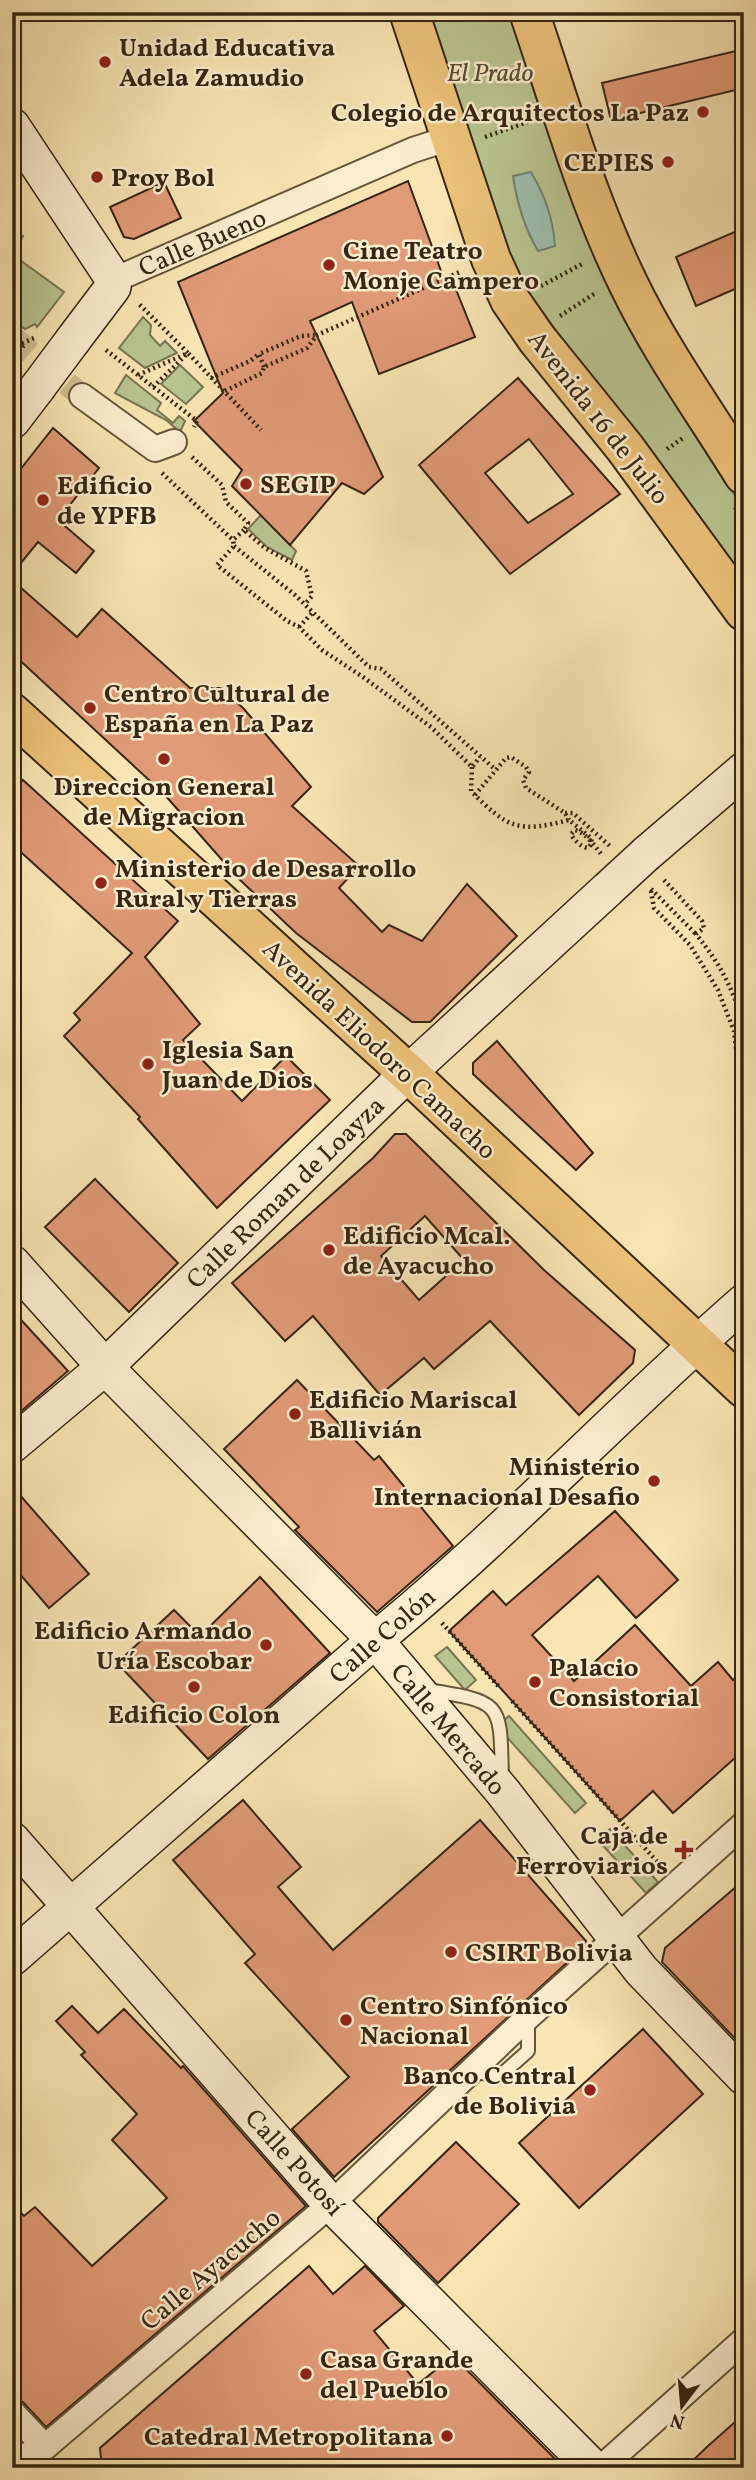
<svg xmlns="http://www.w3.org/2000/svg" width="756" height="2480" font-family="Vollkorn,serif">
	<rect width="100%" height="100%" fill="#f9e4b4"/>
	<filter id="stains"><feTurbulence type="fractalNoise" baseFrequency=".00286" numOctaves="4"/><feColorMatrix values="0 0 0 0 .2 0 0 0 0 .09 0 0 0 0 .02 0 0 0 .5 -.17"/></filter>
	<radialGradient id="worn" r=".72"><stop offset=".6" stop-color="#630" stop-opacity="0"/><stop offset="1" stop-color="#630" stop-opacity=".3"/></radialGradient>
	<g fill="#b9c591" stroke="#787652" stroke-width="2">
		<polygon points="428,12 512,12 595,259 614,298 744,510 744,583 520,282 507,253"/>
		<polygon points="12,227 23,236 13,255 64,292 37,327 35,324 25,329 12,319"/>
		<polygon points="143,317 151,325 150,335 160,346 165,341 177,353 145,368 119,348"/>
		<polygon points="180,365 203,387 186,404 161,384"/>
		<polygon points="126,375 161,403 157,410 173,423 179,416 185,421 180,432 166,420 115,393"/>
		<polygon points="261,515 296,551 292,560 267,547 248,529"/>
		<polygon points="447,1647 476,1680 465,1690 435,1656"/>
		<polygon points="509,1716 586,1803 575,1813 497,1726"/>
		<polygon points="610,1829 658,1882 646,1893 598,1840"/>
	</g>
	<path fill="#9ebeaf" stroke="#748170" stroke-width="2" d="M531,172C545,196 553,218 555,246L538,251C524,227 517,204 513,176Z"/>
	<g fill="#e19a78" stroke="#362612" stroke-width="2" fill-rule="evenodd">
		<polygon points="744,49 744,88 611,120 602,83"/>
		<polygon points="408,181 448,290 455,287 475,337 379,374 352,302 310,321 383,477 364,494 342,483 290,545 232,486 242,470 194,421 223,393 178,282"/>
		<polygon points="164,182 181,218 134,239 124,237 110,207"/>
		<polygon points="744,228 744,285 696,306 676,257"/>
		<path d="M518,378L620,494L510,574L419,465ZM529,439L573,494L528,523L485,473Z"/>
		<polygon points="53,428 99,468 58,520 94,551 76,573 38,542 12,574 12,480"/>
		<polygon points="12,580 77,637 102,609 190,688 222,688 244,709 311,787 292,806 359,866 339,888 382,932 389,925 422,941 467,884 517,936 430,1022 412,1022 296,933 237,877 164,794 12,653"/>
		<polygon points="23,780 178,921 145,957 200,1024 183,1040 242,1101 286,1056 330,1100 217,1208 138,1119 140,1117 64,1036 80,1020 74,1013 132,953 12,844 12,791"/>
		<polygon points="497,1041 593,1153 576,1170 473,1074 473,1063"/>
		<path d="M395,1134H406L544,1270L635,1350L633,1363L579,1415L490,1321L434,1369L424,1358L380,1395L313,1316L285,1341L232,1283L373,1158ZM425,1216L464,1260L419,1300L381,1256Z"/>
		<polygon points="95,1179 178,1263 129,1312 45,1227"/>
		<polygon points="12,1310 68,1371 12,1419"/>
		<polygon points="297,1380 374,1460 379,1456 453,1546 377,1612 295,1530 299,1527 224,1449"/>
		<polygon points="12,1486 89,1574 49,1608 12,1565"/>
		<polygon points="615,1511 678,1580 636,1618 598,1576 532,1635 574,1681 635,1625 691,1686 718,1662 733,1680 744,1671 744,1750 673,1813 653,1791 620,1821 449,1631 493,1591 506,1605"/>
		<polygon points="260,1577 330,1653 208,1759 117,1663 174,1610 200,1636"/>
		<polygon points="243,1800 301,1867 278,1887 333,1950 480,1820 586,1941 584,1947 334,2177 292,2129 349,2077 245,1963 255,1954 173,1860"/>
		<polygon points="744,1880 744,2048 662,1962 665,1948"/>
		<polygon points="72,2006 98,2033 124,2009 181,2068 183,2066 306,2206 46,2427 23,2402 12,2398 12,2203 24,2216 35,2207 92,2266 167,2198 112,2140 137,2114 81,2055 85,2052 56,2021"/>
		<polygon points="643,2029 703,2094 579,2208 519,2143"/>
		<polygon points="456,2142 519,2204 438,2283 378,2222 378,2218"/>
		<polygon points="309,2266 333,2294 365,2266 404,2306 374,2331 418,2384 453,2356 564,2468 102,2468 100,2448"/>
		<polygon points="744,2414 744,2468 685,2468 708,2446"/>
	</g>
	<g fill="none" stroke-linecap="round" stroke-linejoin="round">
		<polyline stroke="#d2be94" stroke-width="24" stroke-dasharray="24 12" stroke-linecap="butt" points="12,337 82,396"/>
		<g stroke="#67563a" stroke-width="16">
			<g id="lane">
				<path d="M427,1690C505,1702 500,1703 502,1780"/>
				<polyline points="470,2072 501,2075 528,2051 528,2017"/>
			</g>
		</g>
		<g stroke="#67563a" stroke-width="28">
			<g id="street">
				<polyline points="114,280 413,150 450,138"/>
				<polyline points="82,396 155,449 174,442"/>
				<polyline points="12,2412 45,2447"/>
				<polyline points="19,2468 29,2454 45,2447 331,2204 528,2017 744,1824"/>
				<polyline points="601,2468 744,2340"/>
			</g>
		</g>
		<g stroke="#362612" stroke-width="38">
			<g id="secondary">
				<polyline points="12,126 114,280 113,287 73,340"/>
				<polyline points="12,421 38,387"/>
				<polyline points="646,854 744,770"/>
				<polyline points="12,1263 105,1367 375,1640 503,1792 641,1970 744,2077"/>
				<polyline points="12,1445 105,1367 408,1073 608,889"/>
				<polyline points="12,1840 331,2204 593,2468"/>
				<path d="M12,1958L375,1640C504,1535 618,1412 744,1302"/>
			</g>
		</g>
		<g stroke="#362612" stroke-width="42">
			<g id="primary">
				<polyline points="409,12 491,259 510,300 537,339 625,448 744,611"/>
				<path d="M529,12C560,103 586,197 628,283C660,350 705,412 744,475"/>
				<polyline points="12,713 408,1073 744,1388"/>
			</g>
		</g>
		<g stroke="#362612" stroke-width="4.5" stroke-dasharray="2 3.5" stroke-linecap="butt">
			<polyline points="485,137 530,121"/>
			<polyline points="541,286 582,264"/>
			<polyline points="560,316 597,292"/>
			<polyline points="12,348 34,338"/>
			<polyline points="106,350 197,421 194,427"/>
			<polyline points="12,360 25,344"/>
			<polyline points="264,367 259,354 301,336 316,335"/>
			<polyline points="138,375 188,353 139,304"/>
			<polyline points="211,378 250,361 259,354"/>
			<polyline points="153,387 188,353 261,430"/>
			<polyline points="225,391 262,373 264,367 307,348 317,335 462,271"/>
			<polyline points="667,449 683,438"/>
			<polyline points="192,457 222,485 226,502 248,523 244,530 265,548 306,571 312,596 305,604"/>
			<polyline points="162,473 233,540"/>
			<polyline points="735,507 744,521"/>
			<polyline points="244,530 233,540 234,546 217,565 287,621 299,627 322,650 363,677 431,727 472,767 480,757"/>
			<polyline points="234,546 295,595 369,667 381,669 496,770"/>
			<polyline points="299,627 313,612"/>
			<path d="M472,767L471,791C508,829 519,833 569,820L591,838L592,843L588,848C581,847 574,840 571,834L575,830C586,833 594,845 601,854"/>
			<polyline points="475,795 506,758 511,757 526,767 529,772 523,780 526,788 565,813 569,820"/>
			<polyline points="565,813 573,813 611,847"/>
			<path d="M664,880L702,921L704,928L696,934C722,967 730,984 744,1023"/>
			<polyline points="651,889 696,934"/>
			<polyline points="651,891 654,908 690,945 718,990 734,1031 736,1049 744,1066"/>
			<polyline points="442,1623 499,1687"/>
			<polyline points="512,1701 661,1866"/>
		</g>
		<use href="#lane" stroke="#fbedce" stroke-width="12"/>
		<use href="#street" stroke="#fbedce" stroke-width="24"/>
		<use href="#secondary" stroke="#fbedce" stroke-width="35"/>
		<use href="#primary" stroke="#ecc27a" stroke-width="38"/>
		<g stroke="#362612" stroke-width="38" stroke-linecap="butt">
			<g id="secondary-bridge">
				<polyline points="38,387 73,340"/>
				<polyline points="608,889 646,854"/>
			</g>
		</g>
		<use href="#secondary-bridge" stroke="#fbedce" stroke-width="35"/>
	</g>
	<g fill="#8f2418" stroke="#fbedce" stroke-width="2.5">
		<circle cx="105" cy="62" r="7"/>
		<circle cx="703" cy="112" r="7"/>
		<circle cx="668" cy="162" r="7"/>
		<circle cx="97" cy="177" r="7"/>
		<circle cx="329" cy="265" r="7"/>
		<circle cx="246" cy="484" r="7"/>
		<circle cx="43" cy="500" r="7"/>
		<circle cx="90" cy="708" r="7"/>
		<circle cx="164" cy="759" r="7"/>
		<circle cx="101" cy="883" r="7"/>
		<circle cx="148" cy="1064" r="7"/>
		<circle cx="329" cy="1250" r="7"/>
		<circle cx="295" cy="1414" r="7"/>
		<circle cx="654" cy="1481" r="7"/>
		<circle cx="266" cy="1645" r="7"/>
		<circle cx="535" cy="1682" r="7"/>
		<circle cx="194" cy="1687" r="7"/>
		<path d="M680.5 1839.5h7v7h7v7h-7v7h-7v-7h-7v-7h7z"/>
		<circle cx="451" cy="1952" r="7"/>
		<circle cx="346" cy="2020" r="7"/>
		<circle cx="590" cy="2090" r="7"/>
		<circle cx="306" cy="2374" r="7"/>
		<circle cx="447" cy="2436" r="7"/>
	</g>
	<g text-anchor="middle" stroke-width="5" stroke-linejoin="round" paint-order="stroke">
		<g font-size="26" font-weight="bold" fill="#362612" stroke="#fbedce" text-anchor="start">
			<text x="119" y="56">Unidad Educativa<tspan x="119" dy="30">Adela Zamudio</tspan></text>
			<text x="689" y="121" text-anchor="end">Colegio de Arquitectos La Paz</text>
			<text x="654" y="171" text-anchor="end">CEPIES</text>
			<text x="111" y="186">Proy Bol</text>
			<text x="343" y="259">Cine Teatro<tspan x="343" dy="30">Monje Campero</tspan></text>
			<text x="260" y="493">SEGIP</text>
			<text x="57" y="494">Edificio<tspan x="57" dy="30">de YPFB</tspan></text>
			<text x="104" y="702">Centro Cultural de<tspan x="104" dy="30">España en La Paz</tspan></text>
			<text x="164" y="795" text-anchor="middle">Direccion General<tspan x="164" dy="30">de Migracion</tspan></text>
			<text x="115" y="877">Ministerio de Desarrollo<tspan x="115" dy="30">Rural y Tierras</tspan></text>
			<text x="162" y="1058">Iglesia San<tspan x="162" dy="30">Juan de Dios</tspan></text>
			<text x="343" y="1244">Edificio Mcal.<tspan x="343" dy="30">de Ayacucho</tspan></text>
			<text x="309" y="1408">Edificio Mariscal<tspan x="309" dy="30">Ballivián</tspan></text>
			<text x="640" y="1475" text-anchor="end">Ministerio<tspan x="640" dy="30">Internacional Desafio</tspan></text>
			<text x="252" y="1639" text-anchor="end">Edificio Armando<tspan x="252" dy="30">Uría Escobar</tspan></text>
			<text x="549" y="1676">Palacio<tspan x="549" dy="30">Consistorial</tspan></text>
			<text x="194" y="1723" text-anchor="middle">Edificio Colon</text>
			<text x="668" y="1844" text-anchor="end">Caja de<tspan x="668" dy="30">Ferroviarios</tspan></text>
			<text x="465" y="1961">CSIRT Bolivia</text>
			<text x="360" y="2014">Centro Sinfónico<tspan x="360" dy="30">Nacional</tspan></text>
			<text x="576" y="2084" text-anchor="end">Banco Central<tspan x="576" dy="30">de Bolivia</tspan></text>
			<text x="320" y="2368">Casa Grande<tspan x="320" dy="30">del Pueblo</tspan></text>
			<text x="433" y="2445" text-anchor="end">Catedral Metropolitana</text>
		</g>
		<g font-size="26" font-style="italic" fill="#574e32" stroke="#fbedce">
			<text x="490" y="81">El Prado</text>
		</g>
		<g font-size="26" fill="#362612" stroke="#fbedce">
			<text transform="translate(202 242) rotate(-23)" y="9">Calle Bueno</text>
			<text transform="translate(599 417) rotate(52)" y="9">Avenida 16 de Julio</text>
			<text transform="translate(380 1049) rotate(43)" y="9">Avenida Eliodoro Camacho</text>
			<text transform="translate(285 1192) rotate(-44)" y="9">Calle Roman de Loayza</text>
			<text transform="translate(382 1635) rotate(-41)" y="9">Calle Colón</text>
			<text transform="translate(449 1729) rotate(50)" y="9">Calle Mercado</text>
			<text transform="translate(295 2162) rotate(48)" y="9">Calle Potosí</text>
			<text transform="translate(210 2269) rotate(-40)" y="9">Calle Ayacucho</text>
		</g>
	</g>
	<rect width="756" height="2480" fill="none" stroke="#f9e4b4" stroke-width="42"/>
	<rect x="14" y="14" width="728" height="2452" fill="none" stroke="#362612" stroke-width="3.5"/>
	<rect x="21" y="21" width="714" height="2438" fill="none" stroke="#362612" stroke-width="2"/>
	<g transform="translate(682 2406) rotate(196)" stroke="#fbedce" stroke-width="5" paint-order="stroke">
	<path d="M0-5L12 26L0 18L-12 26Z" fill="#362612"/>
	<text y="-10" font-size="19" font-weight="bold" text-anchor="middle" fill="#362612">N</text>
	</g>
	<rect width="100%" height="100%" filter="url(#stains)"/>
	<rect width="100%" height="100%" fill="url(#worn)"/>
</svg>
